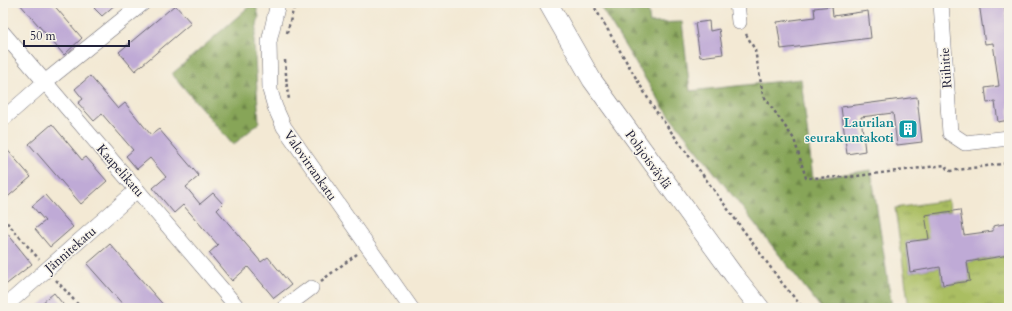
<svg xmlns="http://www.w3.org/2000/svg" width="1012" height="311" font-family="Cardo,serif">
	<defs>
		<pattern id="forest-firs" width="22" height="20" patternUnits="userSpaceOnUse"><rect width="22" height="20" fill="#87a558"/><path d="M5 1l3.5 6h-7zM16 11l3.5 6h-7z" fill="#6e864a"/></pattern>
		<pattern id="park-tufts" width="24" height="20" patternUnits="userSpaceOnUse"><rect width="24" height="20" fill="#aabe62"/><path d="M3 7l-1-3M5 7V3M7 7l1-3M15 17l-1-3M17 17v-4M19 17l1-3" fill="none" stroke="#8a9a52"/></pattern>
	</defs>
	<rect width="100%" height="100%" fill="#f7f3e8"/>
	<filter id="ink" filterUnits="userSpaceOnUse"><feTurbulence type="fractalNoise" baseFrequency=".025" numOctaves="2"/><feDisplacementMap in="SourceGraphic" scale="8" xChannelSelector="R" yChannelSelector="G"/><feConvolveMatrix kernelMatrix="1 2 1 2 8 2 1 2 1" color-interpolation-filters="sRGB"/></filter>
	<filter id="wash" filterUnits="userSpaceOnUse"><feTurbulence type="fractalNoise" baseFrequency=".012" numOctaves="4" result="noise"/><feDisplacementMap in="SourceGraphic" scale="16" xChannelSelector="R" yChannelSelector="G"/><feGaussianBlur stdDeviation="0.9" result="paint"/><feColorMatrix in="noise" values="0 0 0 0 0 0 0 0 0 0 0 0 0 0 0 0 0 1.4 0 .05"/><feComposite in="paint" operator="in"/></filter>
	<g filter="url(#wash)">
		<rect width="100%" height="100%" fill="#f3e9d4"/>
		<g fill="url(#forest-firs)" stroke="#54644a">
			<polygon points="253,3 255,3 259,16 254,41 259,123 233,145 172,74"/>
			<polygon points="598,3 647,3 650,23 682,22 690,91 801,79 813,179 871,170 892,308 821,308 663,107"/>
		</g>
		<polygon fill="url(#park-tufts)" stroke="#66704e" points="948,200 951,211 925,215 933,238 906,242 910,272 940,267 943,285 970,281 967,262 1009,255 1009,277 1008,278 1009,308 909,308 895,208"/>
		<g id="blocks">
			<g fill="#bfaad6">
				<polygon points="19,3 52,3 82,38 64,55"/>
				<polygon points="100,3 117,3 102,16 94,8"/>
				<polygon points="979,3 1004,3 1009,36 1009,120 998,122 995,102 987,103 985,88 999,86 993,43 985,44"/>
				<polygon points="175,5 191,23 135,71 119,52"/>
				<polygon points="832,6 833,16 868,11 871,38 781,49 777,22 815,17 814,8"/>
				<polygon points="709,21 710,31 719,29 723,54 700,57 695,23"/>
				<polygon points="90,76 118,109 125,103 151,135 159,129 199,176 186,187 200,204 213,193 223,204 217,210 229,224 261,262 268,257 291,285 274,298 248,267 232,281 209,253 218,245 183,205 174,213 153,188 166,177 150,158 137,169 126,156 133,150 102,114 94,121 78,103 83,99 75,89"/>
				<polygon points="917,97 922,142 897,145 893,113 861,117 865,151 847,154 841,107"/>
				<polygon points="52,124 82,160 86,157 107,181 81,204 29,144"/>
				<polygon points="3,145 31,177 3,201"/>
				<polygon points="45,195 73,227 50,247 35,229 45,221 32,206"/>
				<polygon points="960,210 964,235 993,231 993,226 1009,223 1009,255 967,262 970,281 943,285 940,267 910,272 906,242 929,239 925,215"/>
				<polygon points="3,228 32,264 3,287"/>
				<polygon points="110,244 166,308 126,308 87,264"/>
				<polygon points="54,293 66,308 36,308"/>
			</g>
		</g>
	</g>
	<g filter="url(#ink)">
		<use href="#blocks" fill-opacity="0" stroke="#6b6871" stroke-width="1"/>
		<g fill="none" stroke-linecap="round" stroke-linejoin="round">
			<g stroke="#6b6871" stroke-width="16">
				<g id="minor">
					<polyline points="278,3 269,42 270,90 275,107 284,127 411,308"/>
					<polyline points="737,3 739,22"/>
					<polyline points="941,3 950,133 965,143 1009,138"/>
					<polyline points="3,33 238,308"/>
					<polyline points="3,119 45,82 143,3"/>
					<polyline points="3,308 137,190"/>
					<polyline points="284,308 311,288"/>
				</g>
			</g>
			<g stroke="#6b6871" stroke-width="20">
				<polyline id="major" points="548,3 592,80 733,274 760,308"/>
			</g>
			<g stroke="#6b6871" stroke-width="2.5" stroke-dasharray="3 3" stroke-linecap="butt">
				<polyline points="592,3 653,107 782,283 803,308"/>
				<polyline points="287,33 295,3"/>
				<polyline points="746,34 755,50 763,95 794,139 806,178 849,177 945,165 947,169 950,171 1009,163"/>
				<polyline points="285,60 287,89 289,99"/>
				<polyline points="3,218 39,259"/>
				<polyline points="56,280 81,308"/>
				<polyline points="321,281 357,254"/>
			</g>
			<use href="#minor" stroke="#fff" stroke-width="15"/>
			<use href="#major" stroke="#fff" stroke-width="19"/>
		</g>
	</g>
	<defs>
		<g id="building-square" transform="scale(1)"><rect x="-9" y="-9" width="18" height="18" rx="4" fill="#0f9aa8" stroke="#f7f3e8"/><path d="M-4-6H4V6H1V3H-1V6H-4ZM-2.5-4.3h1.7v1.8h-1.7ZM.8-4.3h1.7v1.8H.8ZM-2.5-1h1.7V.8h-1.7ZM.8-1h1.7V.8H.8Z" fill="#fff"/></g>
	</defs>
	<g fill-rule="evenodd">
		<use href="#building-square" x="908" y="129"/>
	</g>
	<g text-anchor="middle" stroke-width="3" stroke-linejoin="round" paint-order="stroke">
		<g font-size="13" fill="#22223b" stroke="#f7f3e8">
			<text transform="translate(945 68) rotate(-94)" y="5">Riihitie</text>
			<text transform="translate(649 159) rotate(54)" y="5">Pohjoisväylä</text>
			<text transform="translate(311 165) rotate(55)" y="5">Valovirrankatu</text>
			<text transform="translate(121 170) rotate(49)" y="5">Kaapelikatu</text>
			<text transform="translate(70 249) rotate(-41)" y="5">Jännitekatu</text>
		</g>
		<g font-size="13" font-weight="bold" fill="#0d838f" stroke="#f7f3e8" text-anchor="end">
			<text x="894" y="127">Laurilan<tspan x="894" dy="15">seurakuntakoti</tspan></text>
		</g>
	</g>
	<rect width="1012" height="311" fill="none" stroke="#f7f3e8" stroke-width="16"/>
	<path d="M24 40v6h105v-6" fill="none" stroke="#22223b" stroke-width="2"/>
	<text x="30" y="40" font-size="12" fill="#22223b" stroke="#f7f3e8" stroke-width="3" paint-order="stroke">50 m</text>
</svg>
